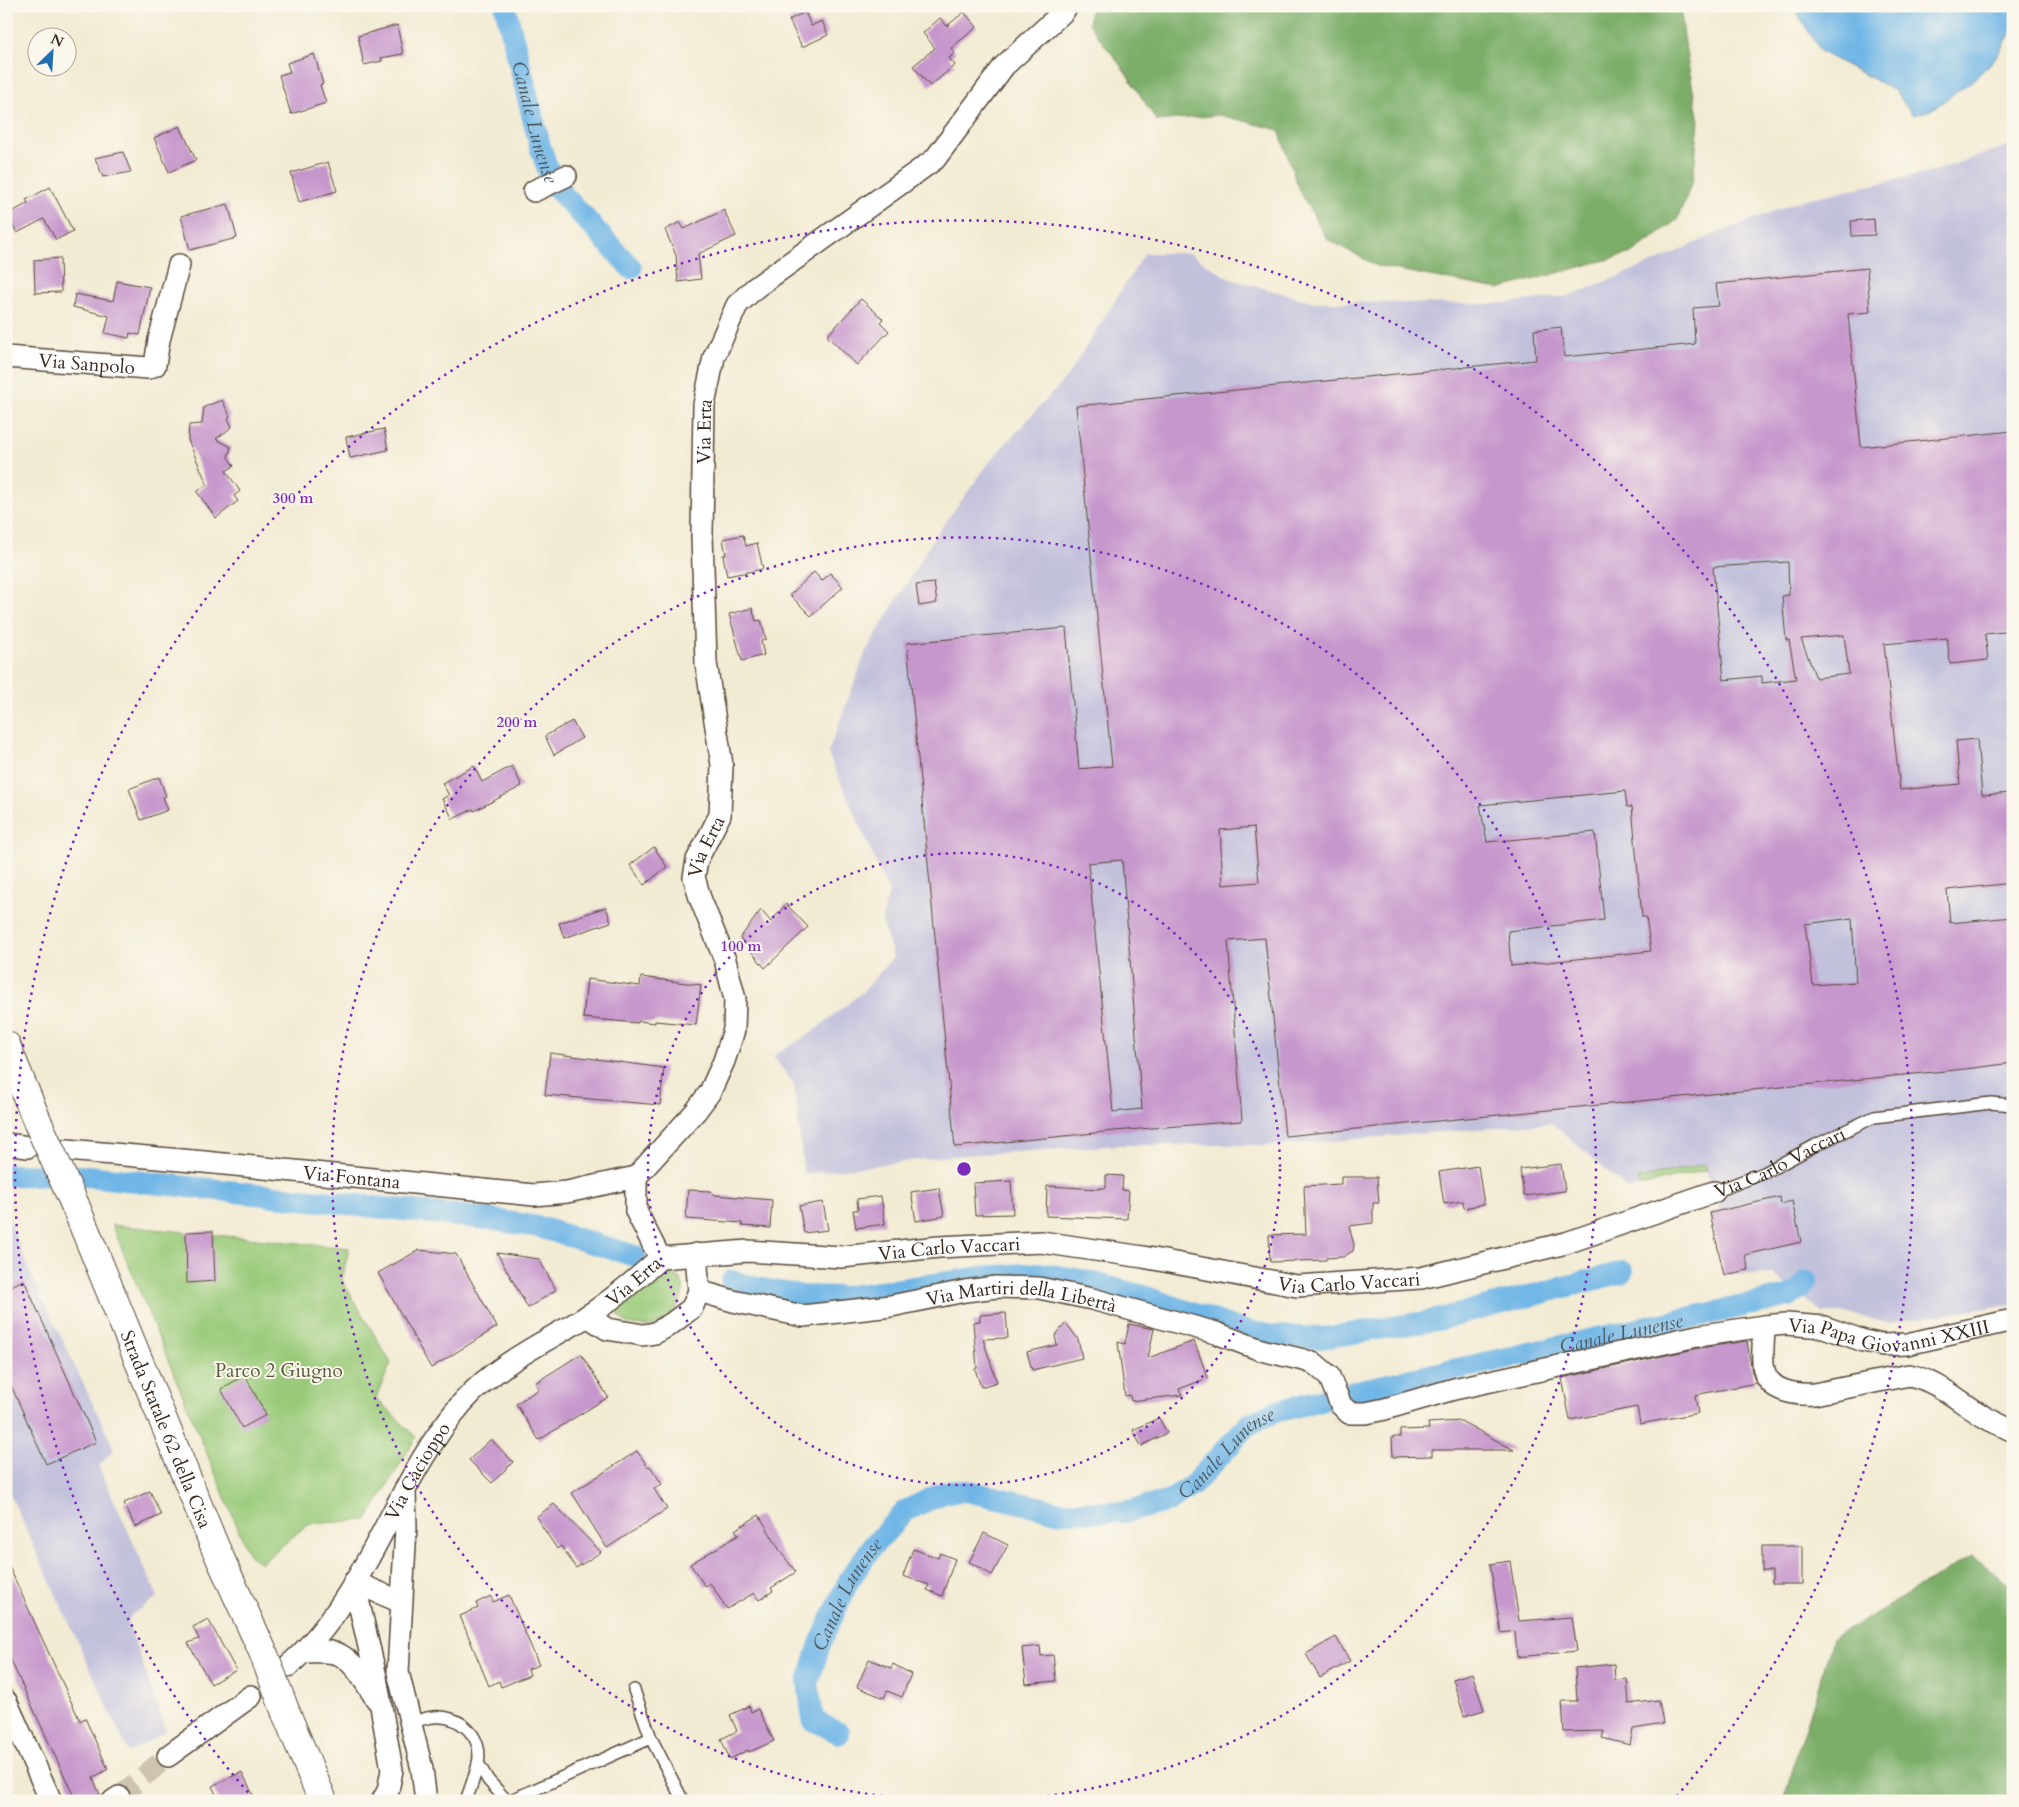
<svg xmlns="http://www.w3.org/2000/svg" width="2019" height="1807" font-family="Cardo,serif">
	<rect width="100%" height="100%" fill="#fbf7ec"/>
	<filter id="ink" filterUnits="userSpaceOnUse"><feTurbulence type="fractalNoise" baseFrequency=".02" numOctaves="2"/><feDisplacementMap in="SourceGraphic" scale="10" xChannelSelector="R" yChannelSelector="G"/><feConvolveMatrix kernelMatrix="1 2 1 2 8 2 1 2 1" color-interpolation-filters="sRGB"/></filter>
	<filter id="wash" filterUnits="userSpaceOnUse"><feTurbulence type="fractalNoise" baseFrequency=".0096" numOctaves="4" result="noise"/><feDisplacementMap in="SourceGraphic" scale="20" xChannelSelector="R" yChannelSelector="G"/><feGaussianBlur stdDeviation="1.12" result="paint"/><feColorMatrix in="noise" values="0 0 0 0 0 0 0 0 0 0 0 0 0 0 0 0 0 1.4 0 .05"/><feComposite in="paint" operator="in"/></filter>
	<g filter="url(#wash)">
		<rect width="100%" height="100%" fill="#f2ebd3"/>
		<g fill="#c2c1dc">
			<polygon points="2013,144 2013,1304 1888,1323 1845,1313 1823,1313 1772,1274 1724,1275 1710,1213 1720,1211 1704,1165 1638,1179 1640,1186 1629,1190 1552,1123 1282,1145 1122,1145 950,1156 804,1174 794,1084 773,1056 811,1033 864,991 893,957 882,921 889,892 828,753 866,651 934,538 991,460 1067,377 1145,253 1189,253 1230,279 1314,302 1494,304 1569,296 1659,260 1713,235 1802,200 1928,173"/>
			<polygon points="6,1212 30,1272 114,1448 99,1467 158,1597 131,1615 128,1622 166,1731 129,1753 6,1486"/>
		</g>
		<g fill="#9aca79" stroke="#6a7a4c">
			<polygon points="1704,1164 1707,1170 1640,1186 1638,1179"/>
			<polygon points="112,1225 349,1248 342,1280 391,1363 376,1398 416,1437 367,1520 308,1524 261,1563 249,1555"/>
			<path d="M662,1273C701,1274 679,1314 657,1325C653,1327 646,1326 642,1326C630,1326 623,1323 617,1312L621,1301Z"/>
		</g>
		<g fill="#7bae69" stroke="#5b6c44">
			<polygon points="1091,6 1680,6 1687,58 1699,121 1693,180 1677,220 1632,253 1498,289 1377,266 1327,239 1299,190 1279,130 1220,115 1157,121 1124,70 1089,24"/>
			<polygon points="1971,1556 2013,1586 2013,1801 1783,1801 1833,1639"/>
		</g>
		<polygon fill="#6fb6e6" stroke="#557082" points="1793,6 2013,6 2013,29 1995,59 1972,81 1931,110 1913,115 1894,90 1821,52"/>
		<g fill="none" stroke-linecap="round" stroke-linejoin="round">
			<g stroke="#6fb6e6" stroke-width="22">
				<path id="s1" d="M505,6L540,146L553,184L631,268"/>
				<polyline points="6,1175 88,1176 488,1219 539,1227 635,1256"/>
				<polyline points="732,1281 757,1288 803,1296 844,1297 984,1277 1039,1273 1082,1280 1143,1296 1238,1329 1273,1336 1322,1338 1437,1320 1623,1272"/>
				<path id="s2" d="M839,1733L813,1720L808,1682L820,1644L849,1580L872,1547L905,1511L945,1492L966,1491L1061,1512H1125L1170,1501L1194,1484L1248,1425L1274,1412L1357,1391L1789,1296L1800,1290L1807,1282"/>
			</g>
		</g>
		<g id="blocks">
			<g fill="#c697cc" fill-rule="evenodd">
				<polygon points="805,12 811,26 822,21 828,35 802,47 789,20"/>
				<polygon points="964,12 977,27 951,48 955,53 949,58 955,65 930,86 913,66 935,48 923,33 940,18 947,26"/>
				<polygon points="397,25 403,54 381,58 382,61 364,65 358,36"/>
				<polygon points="314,54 323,84 320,85 326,103 291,114 279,75 290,72 287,63"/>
				<polygon points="180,126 196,160 169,172 154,138"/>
				<polygon points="123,152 131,172 103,177 95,158"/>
				<polygon points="328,162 337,191 299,202 291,173"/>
				<polygon points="50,187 73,231 56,240 44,219 17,233 7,215 28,203 26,200"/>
				<polygon points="228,204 237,238 190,250 181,216"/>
				<polygon points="724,210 736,236 698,254 701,279 678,282 676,255 665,230 680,222 684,229"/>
				<polygon points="1874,219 1875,235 1852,236 1851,221"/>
				<polygon points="60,258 61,292 35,293 34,260"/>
				<path d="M1867,268L1870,312L1848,314L1861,447L2013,431V631L1985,634L1988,660L1950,664L1947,638L1884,644L1900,790L1960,784L1956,741L1977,739L1982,795L2013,793V883L1947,890L1950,923L2013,917V1063L1965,1069L1285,1136L1265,938L1228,941L1242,1121L1114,1131L955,1147L907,643L1066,628L1079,769L1112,766L1076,406L1536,360L1534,330L1561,327L1564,357L1695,344L1693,308L1719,306L1716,284ZM1788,562L1789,595L1782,596L1786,640H1789L1796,679L1762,683V676L1724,680L1713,567ZM1844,635L1849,674L1816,678L1801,639ZM1625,791L1627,807H1632L1642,917H1646L1651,951L1511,966L1508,931L1604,920L1595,832L1487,842L1480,805ZM1254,827L1259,882L1223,885L1220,830ZM1122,860L1142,1109L1113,1112L1088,863ZM1852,918L1856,982L1813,985L1805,924Z"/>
				<polygon points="117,281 150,287 140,335 130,333 129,338 105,333 109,316 73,307 75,294 113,301"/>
				<polygon points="861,299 883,319 880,322 889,331 857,365 827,336"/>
				<polygon points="222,400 230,416 228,418 232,427 216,439 231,447 228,457 234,466 226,471 240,491 234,496 238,501 216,518 197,492 207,484 188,440 189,425 202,424 204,407"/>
				<polygon points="384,429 388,450 350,458 346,437"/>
				<polygon points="743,535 746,546 757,543 763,569 727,576 723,555 726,555 723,539"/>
				<polygon points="814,572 822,581 830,573 843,587 811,616 790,595"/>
				<polygon points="934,583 937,603 919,606 916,585"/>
				<polygon points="752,608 756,621 761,620 766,639 761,641 764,655 742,661 729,614"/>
				<polygon points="572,721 582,738 554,755 545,736"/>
				<polygon points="474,766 482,782 512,766 522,786 474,811 473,809 453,819 442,799 449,795 442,783"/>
				<polygon points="159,777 166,796 163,797 168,810 141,820 129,789"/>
				<polygon points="654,847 667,867 644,885 630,865"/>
				<polygon points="786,904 808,927 765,968 740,938 761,910 771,922"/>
				<polygon points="606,907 611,922 564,938 559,923"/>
				<polygon points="641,977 701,985 696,1025 655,1021 655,1023 638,1021 638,1023 583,1018 587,979 640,986"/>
				<polygon points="550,1053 664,1068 660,1105 545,1095"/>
				<polygon points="1561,1164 1565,1191 1524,1196 1520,1169"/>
				<polygon points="1478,1166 1484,1204 1464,1208 1463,1201 1444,1204 1439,1172"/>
				<polygon points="1106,1175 1123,1176 1122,1190 1129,1191 1127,1219 1046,1216 1047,1186 1100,1189 1100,1188 1106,1188"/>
				<polygon points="1341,1177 1377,1177 1379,1203 1373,1203 1373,1223 1349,1226 1354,1245 1353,1251 1343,1257 1326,1258 1326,1260 1270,1262 1269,1235 1306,1234 1304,1186 1341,1184"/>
				<polygon points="1011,1181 1013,1214 975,1215 973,1183"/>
				<polygon points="939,1188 944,1216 916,1221 911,1192"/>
				<polygon points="688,1190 711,1191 715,1195 772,1200 770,1228 742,1226 742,1223 686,1219"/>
				<polygon points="881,1196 885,1224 856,1228 853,1210 858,1210 857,1199"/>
				<polygon points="1780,1197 1781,1204 1792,1201 1801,1242 1745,1255 1749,1270 1724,1275 1710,1213"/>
				<polygon points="823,1202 828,1230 804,1233 799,1206"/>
				<polygon points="213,1231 215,1281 187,1283 186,1232"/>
				<polygon points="419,1250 456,1254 497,1327 431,1368 378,1273"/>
				<polygon points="497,1253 539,1259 556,1290 528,1308"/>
				<polygon points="24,1280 96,1442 46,1464 6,1374 6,1288"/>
				<polygon points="1006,1313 1008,1338 983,1339 997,1382 981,1387 975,1369 977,1368 973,1322 980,1321 980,1315"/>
				<polygon points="1066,1323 1078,1339 1082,1358 1032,1370 1027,1352 1057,1345 1055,1336"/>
				<polygon points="1129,1324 1154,1329 1148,1358 1194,1341 1208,1378 1179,1389 1182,1395 1131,1401 1130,1395 1125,1396 1118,1342 1125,1344"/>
				<polygon points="1747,1341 1752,1372 1756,1383 1695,1395 1698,1413 1640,1424 1637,1407 1570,1420 1562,1378 1699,1348"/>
				<polygon points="581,1354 608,1397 539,1440 516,1404 539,1389 535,1383"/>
				<polygon points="245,1375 266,1415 242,1428 221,1389"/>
				<polygon points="1159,1418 1167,1433 1141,1446 1133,1430"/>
				<polygon points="1461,1421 1514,1450 1432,1450 1432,1456 1393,1457 1392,1437 1400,1437 1400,1430 1429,1429 1428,1423"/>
				<polygon points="491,1439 513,1462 492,1483 469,1460"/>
				<polygon points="637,1451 648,1467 650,1466 662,1484 654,1489 667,1509 607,1548 572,1493"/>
				<polygon points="150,1491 161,1515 135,1527 124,1503"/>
				<polygon points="554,1504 601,1552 576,1568 561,1546 557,1549 536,1517"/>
				<polygon points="759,1515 782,1554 796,1572 771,1588 773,1591 759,1600 754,1593 727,1609 710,1583 705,1586 690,1564 739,1535 735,1530"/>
				<polygon points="984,1533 1008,1545 992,1575 969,1562"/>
				<polygon points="1762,1546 1802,1546 1802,1584 1772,1584 1772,1571 1762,1571"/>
				<polygon points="913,1549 938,1558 940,1553 955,1559 942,1596 927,1590 929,1585 903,1576"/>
				<polygon points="6,1560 80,1721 85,1718 108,1769 93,1778 101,1797 101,1801 76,1801 6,1650"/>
				<polygon points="1510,1561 1519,1621 1572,1617 1577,1651 1517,1657 1515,1631 1501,1633 1490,1564"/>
				<polygon points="509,1595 539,1665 528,1669 530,1675 501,1687 499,1681 489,1686 460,1616 478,1608 476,1603 491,1596 493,1602"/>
				<polygon points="208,1619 236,1670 211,1684 188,1643 199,1639 193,1627"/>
				<polygon points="1336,1637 1350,1661 1320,1678 1306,1654"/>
				<polygon points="1040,1646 1041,1656 1053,1655 1056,1681 1026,1684 1022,1648"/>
				<polygon points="869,1659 891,1668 893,1664 911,1674 902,1697 887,1691 884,1698 857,1687"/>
				<polygon points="1614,1664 1615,1680 1627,1679 1629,1704 1659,1700 1663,1724 1633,1729 1630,1745 1602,1738 1604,1731 1564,1732 1562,1701 1577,1701 1575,1668"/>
				<polygon points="1472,1673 1484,1710 1464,1716 1453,1679"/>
				<polygon points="749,1706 751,1712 758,1709 774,1741 749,1752 748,1750 730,1759 721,1739 737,1731 730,1715"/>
				<polygon points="242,1772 256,1801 219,1801 212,1786"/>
			</g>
		</g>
	</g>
	<g filter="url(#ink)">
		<use href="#blocks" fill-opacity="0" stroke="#564739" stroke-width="1"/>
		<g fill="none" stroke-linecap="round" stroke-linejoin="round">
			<polyline stroke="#cdc4af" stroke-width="21" stroke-dasharray="21 11" stroke-linecap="butt" points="119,1797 168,1756"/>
			<g stroke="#564739" stroke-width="14">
				<g id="service">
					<path id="s3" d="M1714,1192L1764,1173L1816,1145L1874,1117L1991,1103L2013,1105"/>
					<polyline points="634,1690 651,1738 683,1801"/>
					<path d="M410,1722C417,1721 425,1718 433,1717C459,1714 484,1736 478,1764C475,1776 470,1789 466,1801"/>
					<polyline points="478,1763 488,1780 507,1801"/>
					<polyline points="509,1801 651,1738"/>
				</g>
			</g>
			<g stroke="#564739" stroke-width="24">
				<g id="minor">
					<polyline points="534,191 566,176"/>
					<path id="s4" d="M6,357L148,368L155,365L159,340L179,265"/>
					<polyline points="6,1144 28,1147"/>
					<path id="s5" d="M67,1150L204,1162L534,1195L567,1192L636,1177"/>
					<path id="s6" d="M660,1258L748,1251L841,1257L939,1247L1041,1242L1143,1257L1297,1286L1421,1278L1566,1243L1714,1192"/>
					<path id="s7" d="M699,1291L733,1301L803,1316L891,1306L965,1291L996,1287L1039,1288L1092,1299L1216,1333L1261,1350L1304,1360L1315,1364L1329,1376L1341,1405L1349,1413H1366L1385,1409L1454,1389L1697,1336L1764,1326L1786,1324L1824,1327L1864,1341L1883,1345L1907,1344L2013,1320"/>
					<polyline points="587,1316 607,1329 643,1335 655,1333 671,1324 692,1308 699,1291 696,1254"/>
					<path d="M1764,1326C1764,1340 1761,1357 1764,1370C1769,1392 1796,1395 1814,1394L1909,1375C1940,1381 1961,1404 1988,1419C1996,1423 2005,1427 2013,1431"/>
					<polyline points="405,1492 406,1527 398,1672 422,1769 426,1801"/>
					<polyline points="354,1582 376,1677 392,1770 388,1791 382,1801"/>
					<polyline points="354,1582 401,1602"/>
					<path d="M305,1652C316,1652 330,1650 340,1655C356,1663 367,1686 377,1700"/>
					<path id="s8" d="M288,1666C369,1596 393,1482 463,1402C497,1364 543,1343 586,1317C612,1300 637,1279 660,1258L636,1211V1177L696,1111L710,1092L724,1061L734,1030L735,999L725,960L700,898L694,877L697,860L720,815L722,765L706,663L702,535L704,405L714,357L737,305L755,288L935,159L1004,66L1063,12L1067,6"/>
					<polyline points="6,1701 51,1801"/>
					<polyline points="168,1756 251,1696"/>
					<polyline points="113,1801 119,1797"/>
				</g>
			</g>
			<g stroke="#564739" stroke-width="30">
				<g id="primary">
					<polyline points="6,1045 38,1123"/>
					<path id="s9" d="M75,1205L215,1547L263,1652"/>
					<polyline points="286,1713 323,1801"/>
				</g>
			</g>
			<use href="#service" stroke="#fff" stroke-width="11"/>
			<use href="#minor" stroke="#fff" stroke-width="21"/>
			<use href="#primary" stroke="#fff" stroke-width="28"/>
			<g stroke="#564739" stroke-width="30" stroke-linecap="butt">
				<g id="primary-bridge">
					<polyline points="38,1123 75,1205"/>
					<polyline points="263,1652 286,1713"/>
				</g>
			</g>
			<use href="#primary-bridge" stroke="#fff" stroke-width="28"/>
		</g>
	</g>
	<g fill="none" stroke="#7b2cbf" stroke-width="2.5" stroke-dasharray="2.5 5">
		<circle cx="964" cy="1169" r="316"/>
		<path d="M942 1801A632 632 0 1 1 986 1801"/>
		<path d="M253 1798A949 949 0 1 1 1675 1798"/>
	</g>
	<g text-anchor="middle" stroke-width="4" stroke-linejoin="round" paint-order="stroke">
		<g font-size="19" fill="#3b2a1e" stroke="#fbf7ec">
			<text dy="7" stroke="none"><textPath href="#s4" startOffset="81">Via Sanpolo</textPath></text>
			<text dy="7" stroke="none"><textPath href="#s8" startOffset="1442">Via Erta</textPath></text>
			<text dy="7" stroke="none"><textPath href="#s8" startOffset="1022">Via Erta</textPath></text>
			<text dy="7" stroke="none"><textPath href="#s3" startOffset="72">Via Carlo Vaccari</textPath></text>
			<text dy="7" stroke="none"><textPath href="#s5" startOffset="286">Via Fontana</textPath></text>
			<text dy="7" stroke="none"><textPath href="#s6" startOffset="290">Via Carlo Vaccari</textPath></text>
			<text dy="7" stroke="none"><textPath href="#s8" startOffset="528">Via Erta</textPath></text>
			<text dy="7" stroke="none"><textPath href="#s6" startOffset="694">Via Carlo Vaccari</textPath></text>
			<text dy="7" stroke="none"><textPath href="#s7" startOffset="328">Via Martiri della Libertà</textPath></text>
			<text dy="7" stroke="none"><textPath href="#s7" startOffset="1245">Via Papa Giovanni XXIII</textPath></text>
			<text dy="7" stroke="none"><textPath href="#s9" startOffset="242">Strada Statale 62 della Cisa</textPath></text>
			<text dy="7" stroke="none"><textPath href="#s8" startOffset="235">Via Cacioppo</textPath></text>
		</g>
		<g font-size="19" fill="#585a39" stroke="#fbf7ec">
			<text x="279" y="1377">Parco 2 Giugno</text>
		</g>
		<g font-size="20" font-style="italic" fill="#4d5b64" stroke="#fbf7ec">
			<text dy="7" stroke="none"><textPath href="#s1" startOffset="120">Canale Lunense</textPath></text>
			<text dy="7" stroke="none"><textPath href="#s2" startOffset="1034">Canale Lunense</textPath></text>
			<text dy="7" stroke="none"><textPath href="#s2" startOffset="614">Canale Lunense</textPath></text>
			<text dy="7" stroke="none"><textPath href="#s2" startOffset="164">Canale Lunense</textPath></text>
		</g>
	</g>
	<circle cx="964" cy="1169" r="8" fill="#7b2cbf" stroke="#fbf7ec" stroke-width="2.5"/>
	<g font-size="15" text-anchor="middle" font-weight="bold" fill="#7b2cbf" stroke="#fbf7ec" stroke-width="4" stroke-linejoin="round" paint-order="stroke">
		<text x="293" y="503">300 m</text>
		<text x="517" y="727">200 m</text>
		<text x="741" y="951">100 m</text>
	</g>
	<rect width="2019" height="1807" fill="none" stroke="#fbf7ec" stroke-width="25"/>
	<g transform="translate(52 52) rotate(25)"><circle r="24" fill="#fbf7ec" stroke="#aea59a"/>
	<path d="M0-4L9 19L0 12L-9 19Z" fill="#1f6fb2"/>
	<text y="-8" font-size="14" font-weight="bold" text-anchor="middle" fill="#3b2a1e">N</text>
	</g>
</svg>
